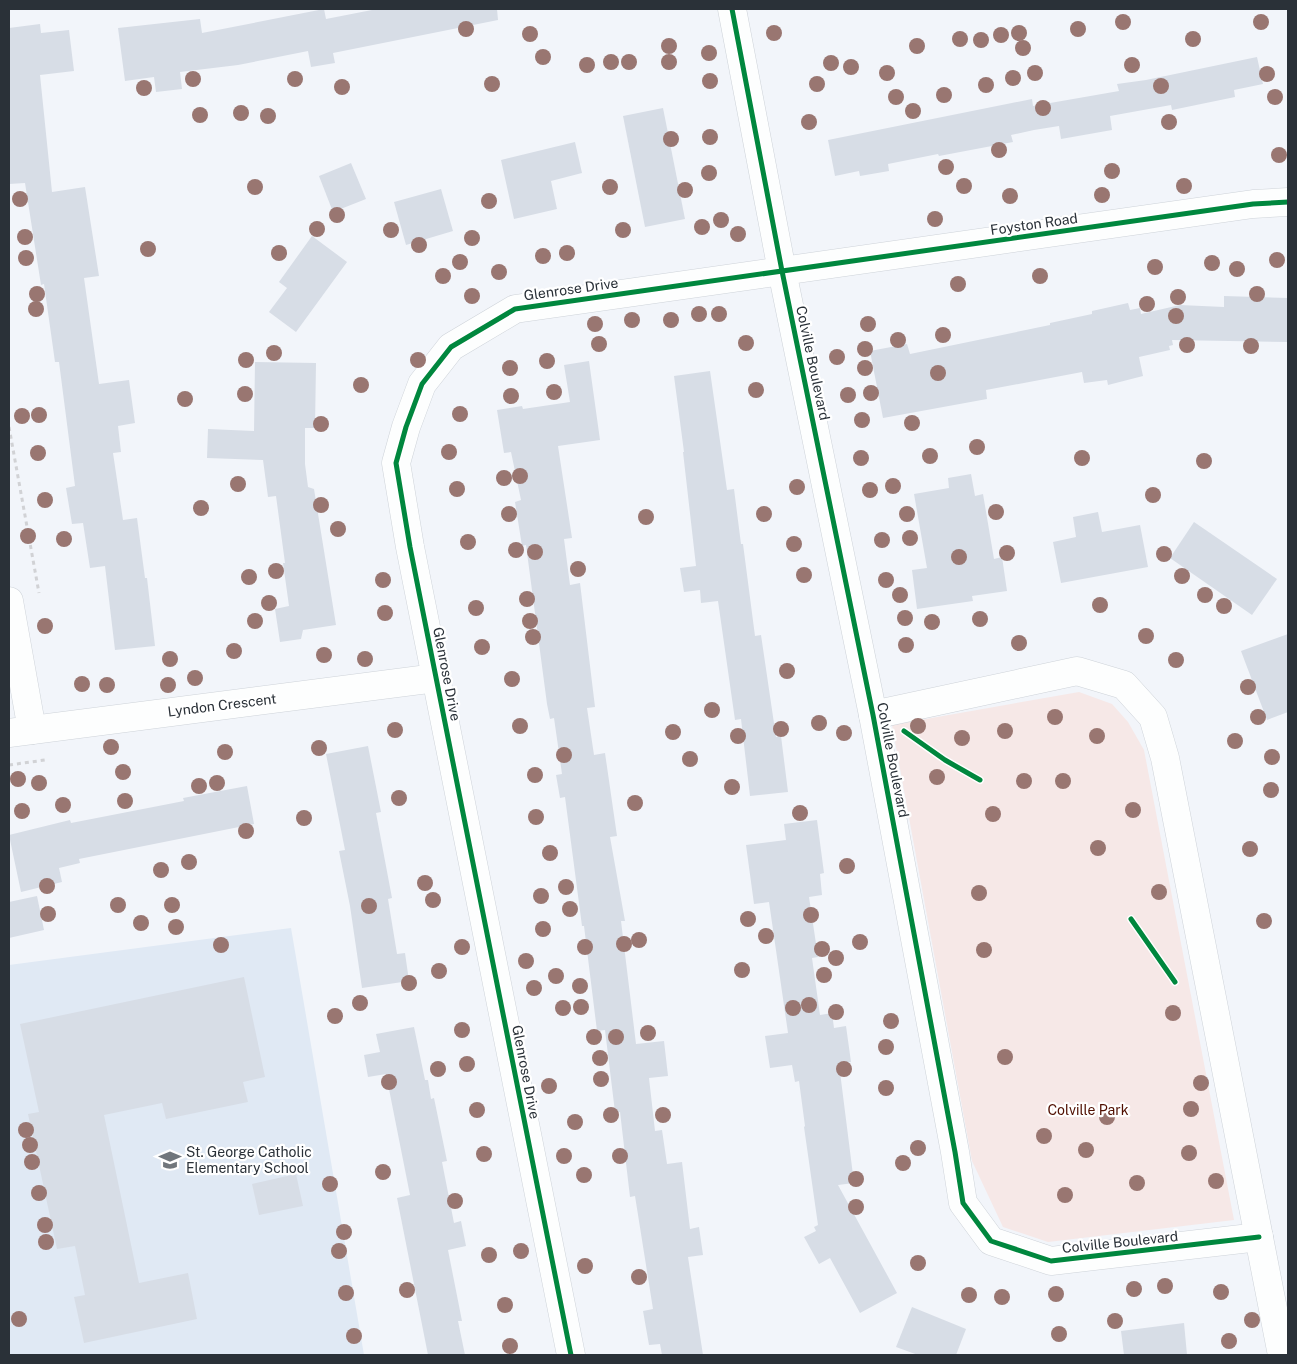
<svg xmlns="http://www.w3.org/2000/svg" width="1297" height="1364" font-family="'Public Sans',sans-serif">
	<rect width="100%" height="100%" fill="#f2f5fa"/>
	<polygon fill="#e0e9f4" points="291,928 364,1355 9,1355 9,965"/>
	<polygon fill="#f6e8e7" points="1079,692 1112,704 1128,722 1144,750 1234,1220 1048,1242 1003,1227 972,1161 892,725"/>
	<g fill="#d7dde6">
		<polygon points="324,9 326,19 377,9 497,9 498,20 333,53 335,63 311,67 308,51 238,65 180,72 182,89 156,92 154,77 125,81 118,28 200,19 202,33"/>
		<polygon points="40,24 41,33 69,30 74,71 40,75 52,192 85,187 99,276 84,278 99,384 129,380 135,423 118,426 121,452 113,453 123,520 137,518 145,578 147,578 155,646 115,650 105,566 90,568 83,523 72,524 66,488 75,486 59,362 55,362 44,284 41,285 25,183 9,184 9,28"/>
		<polygon points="1257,57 1263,84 1234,90 1235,97 1172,110 1171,105 1110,116 1112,130 1061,139 1059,126 1034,130 1011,135 1013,142 939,156 938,154 888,164 889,171 860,176 859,171 835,176 828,140 1032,99 1033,106 1119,91 1117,84 1146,80"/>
		<polygon points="663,108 685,219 645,227 623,116"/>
		<polygon points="575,142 582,173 551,181 557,209 514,219 501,160"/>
		<polygon points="351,163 366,199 333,212 319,176"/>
		<polygon points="441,189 453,231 406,245 394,202"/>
		<polygon points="312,236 347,262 296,332 269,312 287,288 279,282"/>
		<polygon points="1224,296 1288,298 1288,342 1172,340 1173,345 1169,346 1170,350 1139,357 1143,376 1108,385 1107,380 1084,383 1082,372 986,390 987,399 883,418 870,351 907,344 910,354 1050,325 1050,323 1092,314 1092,311 1128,303 1130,310 1140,308 1141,314 1180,305 1224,307"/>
		<polygon points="589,361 600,440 558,446 572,538 564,539 570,585 580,583 595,707 587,708 594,755 605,753 617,836 610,837 625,921 621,921 636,1044 664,1041 668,1076 649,1078 655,1131 662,1130 667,1164 682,1162 690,1229 699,1227 703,1255 688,1257 703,1355 662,1355 660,1344 649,1345 643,1311 653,1309 635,1196 630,1197 620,1112 615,1112 605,1030 597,1031 584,926 582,926 565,797 560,798 556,775 562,774 554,718 550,719 547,704 526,545 522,546 515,502 521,500 511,452 504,453 497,410 522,406 523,409 570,402 564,365"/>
		<polygon points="255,362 316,363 315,428 305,428 305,464 308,487 314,489 336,625 303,630 301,639 280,642 275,609 289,606 283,563 285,563 276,496 268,497 263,460 207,458 208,429 254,431"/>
		<polygon points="710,371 727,490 734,489 741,544 743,544 755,636 761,635 776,737 781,736 788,792 750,796 741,719 735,720 718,601 701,603 700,590 684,592 680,568 696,566 683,452 684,452 674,376"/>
		<polygon points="971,474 975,496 983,494 994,559 1002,557 1007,591 972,596 973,601 917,609 912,570 927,568 914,494 949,488 948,478"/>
		<polygon points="1098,512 1102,532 1140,525 1148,567 1061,583 1053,542 1076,537 1073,517"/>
		<polygon points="1194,522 1277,579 1252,615 1170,558"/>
		<polygon points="1288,634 1288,712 1267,720 1241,651"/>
		<polygon points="368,746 381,812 376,813 392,898 388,899 397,954 405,953 409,981 362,988 350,906 339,851 345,850 326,754"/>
		<polygon points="247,786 254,824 79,859 80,863 59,868 62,882 21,892 9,835 70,820 71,823 184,801 183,798"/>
		<polygon points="817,820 824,873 820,874 822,895 809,897 818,957 812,958 820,1015 832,1013 834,1028 846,1026 851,1062 839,1064 854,1183 838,1185 897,1293 860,1313 830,1258 819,1264 804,1237 816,1231 814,1227 818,1225 804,1127 805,1126 799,1081 795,1082 792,1065 770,1068 765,1036 788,1033 769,902 754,904 746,845 786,840 784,824"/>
		<polygon points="37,896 44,930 9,938 9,902"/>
		<polygon points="244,977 265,1077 243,1082 248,1102 166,1119 162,1103 104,1115 139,1283 188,1273 197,1319 84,1343 74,1297 85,1295 75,1246 57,1249 28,1114 39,1112 20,1024"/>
		<polygon points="414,1027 425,1080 428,1080 431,1099 434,1098 447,1161 442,1162 454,1223 461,1221 466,1246 448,1250 462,1321 458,1321 465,1355 428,1355 397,1198 410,1195 386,1074 368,1077 364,1055 380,1052 376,1034"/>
		<polygon points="296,1174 303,1206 259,1215 252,1184"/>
		<polygon points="912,1307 966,1329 956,1355 918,1355 896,1347"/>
		<polygon points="1184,1323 1187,1355 1124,1355 1121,1331"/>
	</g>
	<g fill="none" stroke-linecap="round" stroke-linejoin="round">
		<g stroke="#ced3d9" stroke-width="29">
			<g id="minor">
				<polyline points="732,9 782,271 873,715 955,1152 963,1203 991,1241 1051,1261 1259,1237"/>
				<polyline points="9,601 32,730"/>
				<polyline points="873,715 1077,671 1124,685 1153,717 1165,758 1282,1355"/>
				<polyline points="9,733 436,678"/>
				<polyline points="571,1355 410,547 396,463 406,427 422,384 451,347 515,309 1253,204 1288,202"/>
			</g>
		</g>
		<g stroke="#d1d2d5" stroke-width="3" stroke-dasharray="4 4" stroke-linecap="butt">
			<polyline points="9,427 39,593"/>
			<polyline points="9,765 45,760"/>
		</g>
		<use href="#minor" stroke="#fdfefe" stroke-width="28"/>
		<g stroke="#fff" stroke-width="8">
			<g id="cycleway">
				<polyline points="732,9 782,271 873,715 955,1152 963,1203 991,1241 1051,1261 1259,1237"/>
				<polyline points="904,731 945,760 980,780"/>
				<polyline points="1131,919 1175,982"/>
				<polyline points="571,1355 410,547 396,463 406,427 422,384 451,347 515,309 1253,204 1288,202"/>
			</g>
		</g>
		<use href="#cycleway" stroke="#00873e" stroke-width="5"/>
	</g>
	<g fill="#997671">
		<circle cx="1123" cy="22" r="8"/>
		<circle cx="1261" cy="22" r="8"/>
		<circle cx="466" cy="29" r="8"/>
		<circle cx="1078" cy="29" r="8"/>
		<circle cx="774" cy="33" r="8"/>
		<circle cx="1019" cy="33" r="8"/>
		<circle cx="530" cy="34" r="8"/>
		<circle cx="1001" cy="35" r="8"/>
		<circle cx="960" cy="39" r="8"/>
		<circle cx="1193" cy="39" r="8"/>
		<circle cx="981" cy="40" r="8"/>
		<circle cx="669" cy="46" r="8"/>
		<circle cx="917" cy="46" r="8"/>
		<circle cx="1023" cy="48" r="8"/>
		<circle cx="709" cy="53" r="8"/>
		<circle cx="543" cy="57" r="8"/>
		<circle cx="611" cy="62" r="8"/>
		<circle cx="629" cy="62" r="8"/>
		<circle cx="669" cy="62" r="8"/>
		<circle cx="831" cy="63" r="8"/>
		<circle cx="587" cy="65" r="8"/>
		<circle cx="1132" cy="65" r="8"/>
		<circle cx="851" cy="67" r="8"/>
		<circle cx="887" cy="73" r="8"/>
		<circle cx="1035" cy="73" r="8"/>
		<circle cx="1267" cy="74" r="8"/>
		<circle cx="1013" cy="78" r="8"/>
		<circle cx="193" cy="79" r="8"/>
		<circle cx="295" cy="79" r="8"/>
		<circle cx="710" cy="81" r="8"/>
		<circle cx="492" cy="84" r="8"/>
		<circle cx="817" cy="84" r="8"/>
		<circle cx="986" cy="85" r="8"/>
		<circle cx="1161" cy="86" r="8"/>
		<circle cx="342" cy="87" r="8"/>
		<circle cx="144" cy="88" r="8"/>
		<circle cx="944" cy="95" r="8"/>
		<circle cx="896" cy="97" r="8"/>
		<circle cx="1275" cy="97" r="8"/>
		<circle cx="1043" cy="108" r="8"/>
		<circle cx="913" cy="111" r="8"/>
		<circle cx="241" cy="113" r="8"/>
		<circle cx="200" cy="115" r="8"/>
		<circle cx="268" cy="116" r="8"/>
		<circle cx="809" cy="122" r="8"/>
		<circle cx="1169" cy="122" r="8"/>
		<circle cx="710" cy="137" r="8"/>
		<circle cx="671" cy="139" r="8"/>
		<circle cx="999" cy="150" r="8"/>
		<circle cx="1279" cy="155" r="8"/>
		<circle cx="946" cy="167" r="8"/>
		<circle cx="1112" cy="171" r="8"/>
		<circle cx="709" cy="173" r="8"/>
		<circle cx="964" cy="186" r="8"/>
		<circle cx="1184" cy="186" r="8"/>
		<circle cx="255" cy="187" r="8"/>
		<circle cx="610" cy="187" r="8"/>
		<circle cx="685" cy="190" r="8"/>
		<circle cx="1102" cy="195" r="8"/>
		<circle cx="1010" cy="196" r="8"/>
		<circle cx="20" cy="199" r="8"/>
		<circle cx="489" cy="201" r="8"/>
		<circle cx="337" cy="215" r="8"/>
		<circle cx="935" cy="219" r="8"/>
		<circle cx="721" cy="220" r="8"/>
		<circle cx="702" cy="227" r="8"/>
		<circle cx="317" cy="229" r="8"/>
		<circle cx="391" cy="230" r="8"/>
		<circle cx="623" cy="230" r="8"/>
		<circle cx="738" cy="234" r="8"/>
		<circle cx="25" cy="237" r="8"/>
		<circle cx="472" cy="238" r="8"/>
		<circle cx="419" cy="245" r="8"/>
		<circle cx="148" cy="249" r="8"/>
		<circle cx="279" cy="253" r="8"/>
		<circle cx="567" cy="253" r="8"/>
		<circle cx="543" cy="256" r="8"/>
		<circle cx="26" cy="258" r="8"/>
		<circle cx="1277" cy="260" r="8"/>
		<circle cx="460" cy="262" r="8"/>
		<circle cx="1212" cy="263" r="8"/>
		<circle cx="1155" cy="267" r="8"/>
		<circle cx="1237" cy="269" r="8"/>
		<circle cx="499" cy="272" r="8"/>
		<circle cx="443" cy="276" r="8"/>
		<circle cx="1040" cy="276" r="8"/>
		<circle cx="958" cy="284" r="8"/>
		<circle cx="37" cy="294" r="8"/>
		<circle cx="1257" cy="294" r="8"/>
		<circle cx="472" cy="296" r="8"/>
		<circle cx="1178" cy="297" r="8"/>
		<circle cx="1147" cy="304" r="8"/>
		<circle cx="36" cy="309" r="8"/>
		<circle cx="699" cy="314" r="8"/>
		<circle cx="719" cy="314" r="8"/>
		<circle cx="1176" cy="316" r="8"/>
		<circle cx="632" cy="320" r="8"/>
		<circle cx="671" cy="320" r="8"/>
		<circle cx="595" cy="324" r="8"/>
		<circle cx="868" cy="324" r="8"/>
		<circle cx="943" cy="335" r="8"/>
		<circle cx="898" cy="340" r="8"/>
		<circle cx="746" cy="343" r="8"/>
		<circle cx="599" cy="344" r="8"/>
		<circle cx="1187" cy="345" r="8"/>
		<circle cx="1251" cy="346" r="8"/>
		<circle cx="865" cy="349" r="8"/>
		<circle cx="274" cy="353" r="8"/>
		<circle cx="837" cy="357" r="8"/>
		<circle cx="246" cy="360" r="8"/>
		<circle cx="418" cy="360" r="8"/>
		<circle cx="547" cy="361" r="8"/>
		<circle cx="510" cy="368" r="8"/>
		<circle cx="865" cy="368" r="8"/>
		<circle cx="938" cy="373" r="8"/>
		<circle cx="361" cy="385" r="8"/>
		<circle cx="756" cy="390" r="8"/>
		<circle cx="554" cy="392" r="8"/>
		<circle cx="871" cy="393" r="8"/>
		<circle cx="245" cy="394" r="8"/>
		<circle cx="848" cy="395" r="8"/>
		<circle cx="511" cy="396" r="8"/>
		<circle cx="185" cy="399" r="8"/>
		<circle cx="460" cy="414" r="8"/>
		<circle cx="39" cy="415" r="8"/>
		<circle cx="22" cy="416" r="8"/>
		<circle cx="862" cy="420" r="8"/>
		<circle cx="912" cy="423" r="8"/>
		<circle cx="321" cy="424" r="8"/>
		<circle cx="977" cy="447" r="8"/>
		<circle cx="449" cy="452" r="8"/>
		<circle cx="38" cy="453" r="8"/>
		<circle cx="930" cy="456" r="8"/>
		<circle cx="861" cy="458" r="8"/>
		<circle cx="1082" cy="458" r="8"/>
		<circle cx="1204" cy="461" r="8"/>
		<circle cx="520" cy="476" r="8"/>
		<circle cx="504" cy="478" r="8"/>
		<circle cx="238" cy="484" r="8"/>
		<circle cx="893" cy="486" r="8"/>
		<circle cx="797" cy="487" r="8"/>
		<circle cx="457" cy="489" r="8"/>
		<circle cx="870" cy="490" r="8"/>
		<circle cx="1153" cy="495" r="8"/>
		<circle cx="45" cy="500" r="8"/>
		<circle cx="321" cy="505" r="8"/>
		<circle cx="201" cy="508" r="8"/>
		<circle cx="996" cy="512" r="8"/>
		<circle cx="509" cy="514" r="8"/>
		<circle cx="764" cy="514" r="8"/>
		<circle cx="907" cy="514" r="8"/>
		<circle cx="646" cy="517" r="8"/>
		<circle cx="338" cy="529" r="8"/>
		<circle cx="28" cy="536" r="8"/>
		<circle cx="910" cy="538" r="8"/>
		<circle cx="64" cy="539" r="8"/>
		<circle cx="882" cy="540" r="8"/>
		<circle cx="468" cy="542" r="8"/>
		<circle cx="794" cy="544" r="8"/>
		<circle cx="516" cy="550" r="8"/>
		<circle cx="535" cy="552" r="8"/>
		<circle cx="1007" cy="553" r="8"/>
		<circle cx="1164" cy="554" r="8"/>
		<circle cx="959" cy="557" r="8"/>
		<circle cx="578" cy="569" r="8"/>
		<circle cx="276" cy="571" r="8"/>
		<circle cx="804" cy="575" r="8"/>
		<circle cx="1182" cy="576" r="8"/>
		<circle cx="249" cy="577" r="8"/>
		<circle cx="383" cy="580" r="8"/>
		<circle cx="886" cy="580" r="8"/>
		<circle cx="900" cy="595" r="8"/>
		<circle cx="1205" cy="595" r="8"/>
		<circle cx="527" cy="599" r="8"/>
		<circle cx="269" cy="603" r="8"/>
		<circle cx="1100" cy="605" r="8"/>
		<circle cx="1224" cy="606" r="8"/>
		<circle cx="476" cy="608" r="8"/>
		<circle cx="385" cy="613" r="8"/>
		<circle cx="905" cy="618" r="8"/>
		<circle cx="980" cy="619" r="8"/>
		<circle cx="255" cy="621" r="8"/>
		<circle cx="530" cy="621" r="8"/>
		<circle cx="932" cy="622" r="8"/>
		<circle cx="45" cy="626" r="8"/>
		<circle cx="1146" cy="636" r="8"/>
		<circle cx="533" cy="637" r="8"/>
		<circle cx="1019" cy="643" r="8"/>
		<circle cx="906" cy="645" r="8"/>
		<circle cx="482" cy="647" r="8"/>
		<circle cx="234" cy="651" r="8"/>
		<circle cx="324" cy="655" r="8"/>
		<circle cx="170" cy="659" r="8"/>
		<circle cx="365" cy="659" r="8"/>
		<circle cx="1176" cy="660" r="8"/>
		<circle cx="787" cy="671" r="8"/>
		<circle cx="195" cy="678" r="8"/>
		<circle cx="512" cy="679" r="8"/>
		<circle cx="82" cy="684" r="8"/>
		<circle cx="107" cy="685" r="8"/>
		<circle cx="168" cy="685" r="8"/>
		<circle cx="1248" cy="687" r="8"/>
		<circle cx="712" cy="710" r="8"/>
		<circle cx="1055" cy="717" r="8"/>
		<circle cx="1258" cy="717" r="8"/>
		<circle cx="819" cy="723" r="8"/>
		<circle cx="520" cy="726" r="8"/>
		<circle cx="918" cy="726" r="8"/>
		<circle cx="781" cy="729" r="8"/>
		<circle cx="395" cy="730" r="8"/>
		<circle cx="1005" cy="731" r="8"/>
		<circle cx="673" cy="732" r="8"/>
		<circle cx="844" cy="733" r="8"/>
		<circle cx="738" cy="736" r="8"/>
		<circle cx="1097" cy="736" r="8"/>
		<circle cx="962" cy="738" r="8"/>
		<circle cx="1235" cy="741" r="8"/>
		<circle cx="111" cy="747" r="8"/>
		<circle cx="319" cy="748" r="8"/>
		<circle cx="225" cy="752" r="8"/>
		<circle cx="564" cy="755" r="8"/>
		<circle cx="1272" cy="757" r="8"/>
		<circle cx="690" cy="759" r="8"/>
		<circle cx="123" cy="772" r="8"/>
		<circle cx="535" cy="775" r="8"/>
		<circle cx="937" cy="777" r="8"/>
		<circle cx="18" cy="779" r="8"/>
		<circle cx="1024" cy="781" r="8"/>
		<circle cx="1063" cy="781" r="8"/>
		<circle cx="39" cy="783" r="8"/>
		<circle cx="217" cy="783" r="8"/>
		<circle cx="199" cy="786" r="8"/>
		<circle cx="732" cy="787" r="8"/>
		<circle cx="1271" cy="790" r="8"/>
		<circle cx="399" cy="798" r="8"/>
		<circle cx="125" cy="801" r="8"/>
		<circle cx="635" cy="803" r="8"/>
		<circle cx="63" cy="805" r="8"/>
		<circle cx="1133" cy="810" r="8"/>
		<circle cx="22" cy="811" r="8"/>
		<circle cx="800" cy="813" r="8"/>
		<circle cx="993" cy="814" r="8"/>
		<circle cx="536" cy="817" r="8"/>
		<circle cx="304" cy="818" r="8"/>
		<circle cx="246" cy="831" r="8"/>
		<circle cx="1098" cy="848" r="8"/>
		<circle cx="1250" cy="849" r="8"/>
		<circle cx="550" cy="853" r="8"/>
		<circle cx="189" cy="862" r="8"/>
		<circle cx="847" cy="866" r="8"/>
		<circle cx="161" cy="870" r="8"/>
		<circle cx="425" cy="883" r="8"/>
		<circle cx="47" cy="886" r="8"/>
		<circle cx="566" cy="887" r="8"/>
		<circle cx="1159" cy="892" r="8"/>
		<circle cx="979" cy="893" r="8"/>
		<circle cx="541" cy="896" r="8"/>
		<circle cx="433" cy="900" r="8"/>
		<circle cx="118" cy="905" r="8"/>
		<circle cx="172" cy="905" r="8"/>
		<circle cx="369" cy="906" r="8"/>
		<circle cx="570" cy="909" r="8"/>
		<circle cx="48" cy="914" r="8"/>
		<circle cx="811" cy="915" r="8"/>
		<circle cx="748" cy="919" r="8"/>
		<circle cx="1264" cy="921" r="8"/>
		<circle cx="141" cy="923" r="8"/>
		<circle cx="176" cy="927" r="8"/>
		<circle cx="543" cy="929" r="8"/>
		<circle cx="766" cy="936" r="8"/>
		<circle cx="639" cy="940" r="8"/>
		<circle cx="860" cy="942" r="8"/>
		<circle cx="624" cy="944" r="8"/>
		<circle cx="221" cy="945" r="8"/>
		<circle cx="462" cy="947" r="8"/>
		<circle cx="585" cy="947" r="8"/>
		<circle cx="822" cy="949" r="8"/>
		<circle cx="984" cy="950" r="8"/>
		<circle cx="836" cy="958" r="8"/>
		<circle cx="526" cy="961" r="8"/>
		<circle cx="742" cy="970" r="8"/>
		<circle cx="439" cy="971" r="8"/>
		<circle cx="824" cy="975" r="8"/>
		<circle cx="556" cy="976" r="8"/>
		<circle cx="409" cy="983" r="8"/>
		<circle cx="580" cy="986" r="8"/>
		<circle cx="534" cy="988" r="8"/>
		<circle cx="360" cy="1003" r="8"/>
		<circle cx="809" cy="1005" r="8"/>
		<circle cx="581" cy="1007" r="8"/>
		<circle cx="563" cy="1008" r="8"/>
		<circle cx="793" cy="1008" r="8"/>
		<circle cx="836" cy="1012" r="8"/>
		<circle cx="1173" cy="1013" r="8"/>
		<circle cx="335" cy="1016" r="8"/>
		<circle cx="891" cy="1021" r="8"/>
		<circle cx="462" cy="1030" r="8"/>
		<circle cx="648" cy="1033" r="8"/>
		<circle cx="594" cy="1037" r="8"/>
		<circle cx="616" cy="1037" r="8"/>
		<circle cx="886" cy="1047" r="8"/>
		<circle cx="1005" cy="1057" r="8"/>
		<circle cx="600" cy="1058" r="8"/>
		<circle cx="467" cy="1064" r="8"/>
		<circle cx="438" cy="1069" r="8"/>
		<circle cx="844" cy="1069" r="8"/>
		<circle cx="601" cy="1079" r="8"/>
		<circle cx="389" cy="1082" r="8"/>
		<circle cx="1201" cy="1083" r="8"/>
		<circle cx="549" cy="1086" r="8"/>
		<circle cx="886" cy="1088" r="8"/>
		<circle cx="1191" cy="1109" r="8"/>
		<circle cx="477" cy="1110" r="8"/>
		<circle cx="611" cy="1115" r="8"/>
		<circle cx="663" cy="1115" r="8"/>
		<circle cx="1107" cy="1117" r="8"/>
		<circle cx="575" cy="1122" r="8"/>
		<circle cx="26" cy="1130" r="8"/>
		<circle cx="1044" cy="1136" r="8"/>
		<circle cx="30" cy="1145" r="8"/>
		<circle cx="918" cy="1148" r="8"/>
		<circle cx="1086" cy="1150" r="8"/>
		<circle cx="1189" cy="1153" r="8"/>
		<circle cx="484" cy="1154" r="8"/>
		<circle cx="564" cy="1156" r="8"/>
		<circle cx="620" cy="1156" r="8"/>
		<circle cx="32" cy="1162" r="8"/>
		<circle cx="903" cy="1163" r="8"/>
		<circle cx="383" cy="1172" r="8"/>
		<circle cx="584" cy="1175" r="8"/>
		<circle cx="856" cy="1179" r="8"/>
		<circle cx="1216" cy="1181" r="8"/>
		<circle cx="1137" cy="1183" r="8"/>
		<circle cx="330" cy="1184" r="8"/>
		<circle cx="39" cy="1193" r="8"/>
		<circle cx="1065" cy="1195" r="8"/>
		<circle cx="455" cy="1201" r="8"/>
		<circle cx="856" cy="1207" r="8"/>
		<circle cx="45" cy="1225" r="8"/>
		<circle cx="344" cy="1232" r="8"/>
		<circle cx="46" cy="1242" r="8"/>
		<circle cx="339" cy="1251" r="8"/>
		<circle cx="521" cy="1251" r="8"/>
		<circle cx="489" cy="1255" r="8"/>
		<circle cx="918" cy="1263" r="8"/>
		<circle cx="585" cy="1266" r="8"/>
		<circle cx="639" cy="1277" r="8"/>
		<circle cx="1165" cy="1286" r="8"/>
		<circle cx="1134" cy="1289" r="8"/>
		<circle cx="407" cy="1290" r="8"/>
		<circle cx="1221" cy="1292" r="8"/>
		<circle cx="346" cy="1293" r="8"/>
		<circle cx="1056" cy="1294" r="8"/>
		<circle cx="969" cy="1295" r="8"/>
		<circle cx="1002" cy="1297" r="8"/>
		<circle cx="505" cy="1305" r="8"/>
		<circle cx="19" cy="1319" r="8"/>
		<circle cx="1252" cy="1320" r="8"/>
		<circle cx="1115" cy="1321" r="8"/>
		<circle cx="1059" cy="1334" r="8"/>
		<circle cx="354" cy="1336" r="8"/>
		<circle cx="1229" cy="1341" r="8"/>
		<circle cx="510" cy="1346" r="8"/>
	</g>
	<defs>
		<g id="school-bare" transform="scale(1.725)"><path d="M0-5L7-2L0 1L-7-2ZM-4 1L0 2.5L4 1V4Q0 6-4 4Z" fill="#70767c" stroke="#fff" stroke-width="2.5" paint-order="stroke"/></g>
	</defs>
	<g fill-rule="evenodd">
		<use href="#school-bare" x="170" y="1160"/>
	</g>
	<g text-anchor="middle" stroke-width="4.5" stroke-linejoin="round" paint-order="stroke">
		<g font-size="14" fill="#2a3138" stroke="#fff">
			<text transform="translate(1034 224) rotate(-8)" y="5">Foyston Road</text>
			<text transform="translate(571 289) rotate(-8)" y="5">Glenrose Drive</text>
			<text transform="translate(813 363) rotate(78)" y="5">Colville Boulevard</text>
			<text transform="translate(447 674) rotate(79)" y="5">Glenrose Drive</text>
			<text transform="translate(222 705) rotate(-7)" y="5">Lyndon Crescent</text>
			<text transform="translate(893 760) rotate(79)" y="5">Colville Boulevard</text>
			<text transform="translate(526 1072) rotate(79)" y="5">Glenrose Drive</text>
			<text transform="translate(1120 1242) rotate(-6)" y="5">Colville Boulevard</text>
		</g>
		<g font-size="14" fill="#500f01" stroke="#fff">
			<text x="1088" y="1115">Colville Park</text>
		</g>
		<g font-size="14" fill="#2a3138" stroke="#fff" text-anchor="start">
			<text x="186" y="1157">St. George Catholic<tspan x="186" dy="16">Elementary School</tspan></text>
		</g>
	</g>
	<rect width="1297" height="1364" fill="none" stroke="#2a3138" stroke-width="20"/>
</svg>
